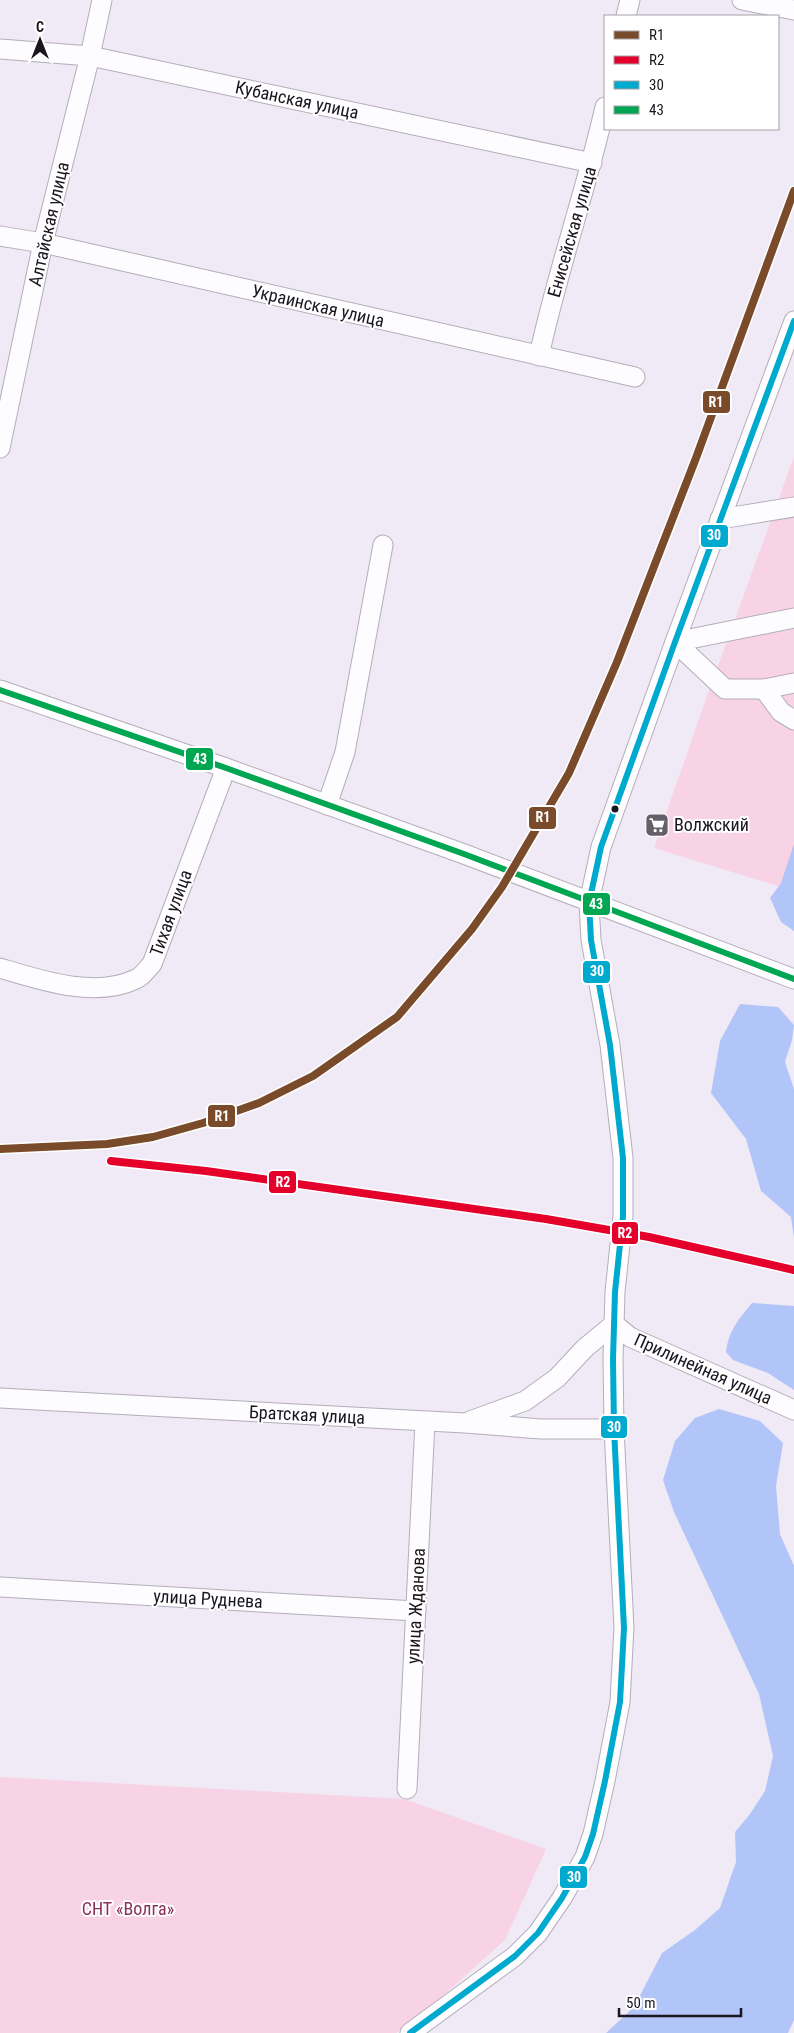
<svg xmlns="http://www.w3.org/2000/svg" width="794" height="2033" font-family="'Roboto Condensed',sans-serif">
	<rect width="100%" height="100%" fill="#f0e9f6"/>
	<g fill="#f8d2e5">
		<polygon points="794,457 794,891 654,848 705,702"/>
		<polygon points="0,1777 404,1799 546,1849 505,1940 419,2017 396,2033 0,2033"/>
	</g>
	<g fill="#b2c5f9">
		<polygon points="794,844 794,931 781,922 770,898 781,883"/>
		<polygon points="740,1004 778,1007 794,1025 792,1040 785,1062 794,1089 794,1238 791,1217 761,1191 746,1139 711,1093 720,1041"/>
		<path d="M752,1303L794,1306V1390L768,1373L733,1360L726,1352C729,1330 738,1320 752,1303Z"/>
		<polygon points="719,1409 760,1421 783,1443 776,1486 780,1534 794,1566 794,2020 788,2033 606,2033 634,2007 662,1953 695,1930 720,1908 736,1862 735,1832 750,1814 765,1791 773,1756 759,1694 674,1512 663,1480 675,1441 695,1418"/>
	</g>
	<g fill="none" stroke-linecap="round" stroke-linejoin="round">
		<g stroke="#b4aeb9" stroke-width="21">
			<g id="minor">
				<polyline points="742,0 794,10"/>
				<polyline points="626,16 630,0"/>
				<polyline points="0,49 90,56 592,163"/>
				<polyline points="0,236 43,243 635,377"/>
				<path d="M539,356C557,272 586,191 605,107"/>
				<polyline points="0,448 43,243 90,56 102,0"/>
				<polyline points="720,519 794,507"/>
				<polyline points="675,642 725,689 764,689 794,683"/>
				<polyline points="675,642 794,618"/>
				<polyline points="764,689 781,712 794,720"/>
				<polyline points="0,690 226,768 464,854 794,979"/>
				<polyline points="327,805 345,752 383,545"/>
				<path d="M0,968C40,980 95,999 136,979C142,977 147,969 152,964L226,768"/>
				<polyline points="0,1398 465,1423 541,1429 614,1429"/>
				<polyline points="470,1421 525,1401 557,1378 585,1348 614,1324 630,1337 794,1410"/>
				<polyline points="0,1587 416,1611"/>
				<polyline points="407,1789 425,1422"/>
				<polyline points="410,2033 515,1956 538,1933 562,1898 585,1857 593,1834 605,1781 620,1702 624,1628 614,1429 613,1359 615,1292 623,1216 623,1158 610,1045 591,940 589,903 601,847 675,642 794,321"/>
			</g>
		</g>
		<use href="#minor" stroke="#fdfcfe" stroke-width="19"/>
		<g stroke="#fff" stroke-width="10">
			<polyline id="bus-1" points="410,2033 515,1956 538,1933 562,1898 585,1857 593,1834 605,1781 620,1702 624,1628 614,1429 613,1359 615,1292 623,1216 623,1158 610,1045 591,940 589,903 601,847 675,642 794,321"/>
		</g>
		<g stroke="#fff" stroke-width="10">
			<polyline id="bus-2" points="0,690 226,768 464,854 794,979"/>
		</g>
		<use href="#bus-1" stroke="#00a9ce" stroke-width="6"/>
		<use href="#bus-2" stroke="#00a651" stroke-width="6"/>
		<g stroke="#fff" stroke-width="11">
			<polyline id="rail-1" points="0,1149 107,1144 153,1137 203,1123 259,1103 313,1076 397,1017 472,929 502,887 569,773 617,662 696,458 794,191"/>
		</g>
		<g stroke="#fff" stroke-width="11">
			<polyline id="rail-2" points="111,1161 206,1171 546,1219 649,1237 794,1270"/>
		</g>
		<use href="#rail-1" stroke="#7a4b2a" stroke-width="8"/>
		<use href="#rail-2" stroke="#e4002b" stroke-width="8"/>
	</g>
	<defs>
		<g id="supermarket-square" transform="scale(1.25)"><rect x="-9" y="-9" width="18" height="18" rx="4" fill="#655f6a" stroke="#fff"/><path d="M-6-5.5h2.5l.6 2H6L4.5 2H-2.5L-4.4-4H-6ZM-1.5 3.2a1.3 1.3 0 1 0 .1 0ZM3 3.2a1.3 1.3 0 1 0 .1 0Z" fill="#fff"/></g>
	</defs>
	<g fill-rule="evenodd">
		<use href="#supermarket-square" x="657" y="825"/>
	</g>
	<circle fill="#1a151e" stroke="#fff" stroke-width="2" cx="615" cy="809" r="4.5"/>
	<g text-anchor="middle" stroke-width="4" stroke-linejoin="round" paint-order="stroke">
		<g font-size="18" fill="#1a151e" stroke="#fff">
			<text transform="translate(297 100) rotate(12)" y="6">Кубанская улица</text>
			<text transform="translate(49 224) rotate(-77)" y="6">Алтайская улица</text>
			<text transform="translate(572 232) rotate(-74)" y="6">Енисейская улица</text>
			<text transform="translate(318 306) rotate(13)" y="6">Украинская улица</text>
			<text transform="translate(171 913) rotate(-70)" y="6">Тихая улица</text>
			<text transform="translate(703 1369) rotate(24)" y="6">Прилинейная улица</text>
			<text transform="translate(307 1415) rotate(3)" y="6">Братская улица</text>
			<text transform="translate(208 1599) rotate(3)" y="6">улица Руднева</text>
			<text transform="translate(416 1606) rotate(-87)" y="6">улица Жданова</text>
		</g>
		<g font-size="18" fill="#1a151e" stroke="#fff" text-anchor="start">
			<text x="674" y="831">Волжский</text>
		</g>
		<g font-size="18" fill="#8b2e5a" stroke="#fff">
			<text x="128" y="1915">СНТ «Волга»</text>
		</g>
	</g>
	<g stroke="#fff" stroke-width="2">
		<rect x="702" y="390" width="29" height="24" rx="5" fill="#7a4b2a"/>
		<rect x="700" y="524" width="29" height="24" rx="5" fill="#00a9ce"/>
		<rect x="185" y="747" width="29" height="24" rx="5" fill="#00a651"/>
		<rect x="528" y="806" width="29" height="24" rx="5" fill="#7a4b2a"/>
		<rect x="582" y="892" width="29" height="24" rx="5" fill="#00a651"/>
		<rect x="582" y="960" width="29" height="24" rx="5" fill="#00a9ce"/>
		<rect x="207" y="1104" width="29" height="24" rx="5" fill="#7a4b2a"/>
		<rect x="268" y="1170" width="29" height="24" rx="5" fill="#e4002b"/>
		<rect x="611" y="1221" width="28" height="24" rx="5" fill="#e4002b"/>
		<rect x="600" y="1415" width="28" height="24" rx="5" fill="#00a9ce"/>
		<rect x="559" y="1865" width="29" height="24" rx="5" fill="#00a9ce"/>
	</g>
	<g font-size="14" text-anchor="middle" font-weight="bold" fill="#fff">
		<text x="716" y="407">R1</text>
		<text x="714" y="540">30</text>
		<text x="200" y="764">43</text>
		<text x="543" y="822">R1</text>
		<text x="596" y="909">43</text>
		<text x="597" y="976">30</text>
		<text x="222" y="1121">R1</text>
		<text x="283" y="1187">R2</text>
		<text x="625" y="1238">R2</text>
		<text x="614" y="1432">30</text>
		<text x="574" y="1882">30</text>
	</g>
	<rect x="604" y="15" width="175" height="115" fill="#ffffff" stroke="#a3a1a5"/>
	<rect x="614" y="31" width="25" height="8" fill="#7a4b2a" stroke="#a3a1a5"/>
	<text x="649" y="40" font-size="15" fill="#1a151e">R1</text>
	<rect x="614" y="56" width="25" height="8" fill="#e4002b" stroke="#a3a1a5"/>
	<text x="649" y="65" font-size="15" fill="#1a151e">R2</text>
	<rect x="614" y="81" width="25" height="8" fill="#00a9ce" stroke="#a3a1a5"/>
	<text x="649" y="90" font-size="15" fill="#1a151e">30</text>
	<rect x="614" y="106" width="25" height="8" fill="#00a651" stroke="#a3a1a5"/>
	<text x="649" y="115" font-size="15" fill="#1a151e">43</text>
	<g transform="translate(40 40)" stroke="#ffffff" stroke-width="4" paint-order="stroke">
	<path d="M0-4L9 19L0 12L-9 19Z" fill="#1a151e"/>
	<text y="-8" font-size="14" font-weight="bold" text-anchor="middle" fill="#1a151e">С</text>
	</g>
	<path d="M619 2008v8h122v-8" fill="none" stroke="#1a151e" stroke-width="2.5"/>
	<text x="626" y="2008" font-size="15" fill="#1a151e" stroke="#ffffff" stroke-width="4" paint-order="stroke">50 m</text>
</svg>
